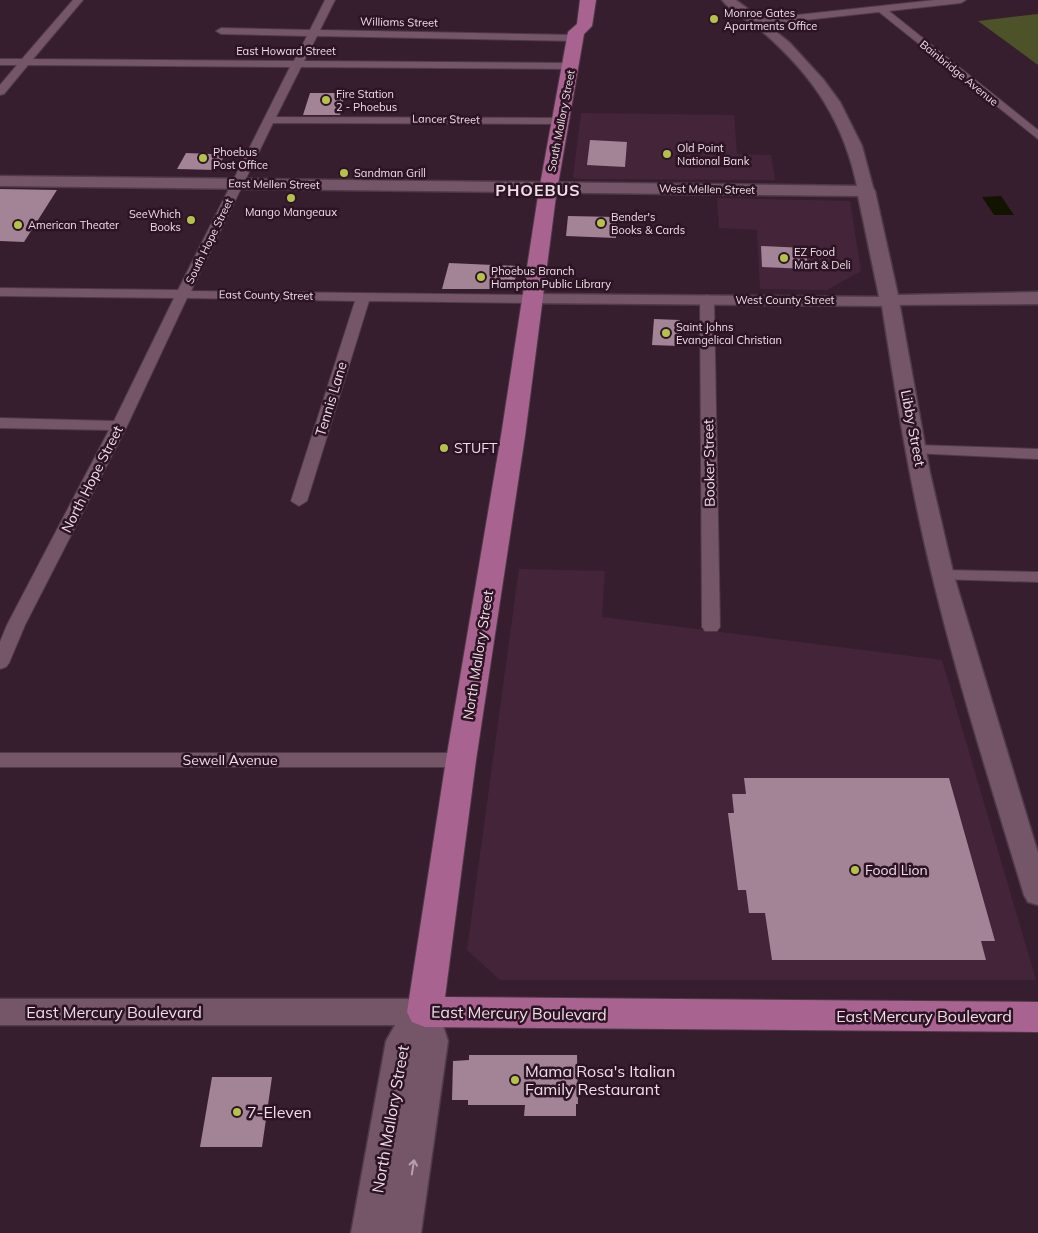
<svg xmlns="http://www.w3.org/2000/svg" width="1038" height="1233" font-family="Mulish,sans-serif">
	<rect width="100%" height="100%" fill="#371e2e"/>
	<g fill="#442439">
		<polygon points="581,113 734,115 737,154 771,155 775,180 576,179 573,177"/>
		<polygon points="717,198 850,201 861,271 827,290 760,289 757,230 719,228"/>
		<polygon points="519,569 605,571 602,617 942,660 1036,980 500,980 467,950"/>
	</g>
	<polygon fill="#4d5229" points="1038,14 1038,65 978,21"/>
	<polygon fill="#121400" points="1001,196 1014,215 994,215 982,197"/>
	<g fill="#a38396">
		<polygon points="310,93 345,93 340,115 303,115"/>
		<polygon points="590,140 627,142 625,167 587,165"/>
		<polygon points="186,153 211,154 225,155 216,170 177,169"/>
		<polygon points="0,189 57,190 24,242 0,241"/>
		<polygon points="568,216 616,217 616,238 566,236"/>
		<polygon points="761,246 806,248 808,269 762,267"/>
		<polygon points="449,263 518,266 513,289 442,289"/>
		<polygon points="654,319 680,320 679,346 652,345"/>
		<polygon points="744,778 949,778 995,941 981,941 986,960 772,960 765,913 749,913 746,890 738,890 728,813 734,813 732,794 746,794"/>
		<polygon points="469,1055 577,1055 578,1104 576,1104 576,1116 524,1116 525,1105 468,1105 468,1100 452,1100 453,1061 469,1060"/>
		<polygon points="212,1077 272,1077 262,1147 200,1147"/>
	</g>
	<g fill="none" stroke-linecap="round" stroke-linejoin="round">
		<g stroke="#4f3a48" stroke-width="2">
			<g id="minor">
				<polygon points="73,0 83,0 33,59 294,61 307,36 221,34 216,31 221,28 310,30 325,0 335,0 320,30 576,35 581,38 576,41 317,36 304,61 571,63 576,66 571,69 301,67 276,117 562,118 568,121 562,124 273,123 191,291 533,295 540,299 533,303 369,301 307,501 299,506 291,501 355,301 187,298 127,426 25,625 9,663 6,667 0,669 0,642 7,625 109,430 0,428 0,418 114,421 174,298 0,296 0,288 178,290 290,67 28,65 4,94 0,95 0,85 17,65 0,65 0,59 22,59"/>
				<polygon points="935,0 966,0 961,3 889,11 1038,130 1038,139 879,12 760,25 755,22 760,19"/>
				<polygon points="707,295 714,299 720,627 717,631 705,631 702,627 700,299"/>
				<polygon points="917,445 1038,449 1038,459 912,453 909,450 912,447"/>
				<polygon points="943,570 1038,572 1038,582 937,579 935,575 937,571"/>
				<polygon points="0,753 461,753 468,755 471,760 468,765 461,767 0,767"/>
			</g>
		</g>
		<g stroke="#4f3a48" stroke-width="3">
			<g id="tertiary">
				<path d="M722,0H736L752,12L790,43L823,79L840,102L862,146L874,191L871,194H861L858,191C845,124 815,78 764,33C751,22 732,13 722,0Z"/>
				<path d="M533,294L896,297L899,301L930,473L954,576L1038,853V905L1028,902L1024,895C992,789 958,683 932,575C910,486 896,396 882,306L527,303L524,299L527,295Z"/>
			</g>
		</g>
		<g stroke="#4f3a48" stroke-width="3">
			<g id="secondary">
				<polygon points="0,176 866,186 872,187 875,191 898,295 1038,292 1038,304 883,305 880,301 858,196 0,186"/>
				<polygon points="0,999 425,999 436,1003 448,1041 421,1233 351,1233 386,1041 395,1025 0,1025"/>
			</g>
		</g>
		<g stroke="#4f3a48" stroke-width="2">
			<polygon id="primary" points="580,0 596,0 592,26 584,34 556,196 525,436 476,760 445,997 1038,1002 1038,1032 425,1027 412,1022 407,1012 446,760 501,436 538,196 568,32 577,24"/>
		</g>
		<use href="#minor" fill="#745668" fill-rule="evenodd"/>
		<use href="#tertiary" fill="#745668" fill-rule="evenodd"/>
		<use href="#secondary" fill="#745668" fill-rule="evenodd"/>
		<use href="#primary" fill="#a96390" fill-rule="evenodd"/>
	</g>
	<defs><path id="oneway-shaft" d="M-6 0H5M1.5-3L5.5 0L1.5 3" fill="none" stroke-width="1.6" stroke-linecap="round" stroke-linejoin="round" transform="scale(1.25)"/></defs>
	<use stroke="#b8a0ae" href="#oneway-shaft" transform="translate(413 1167) rotate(-81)"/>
	<g fill="#b5c24a" stroke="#2d1424" stroke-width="2">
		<circle cx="714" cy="19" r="5"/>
		<circle cx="326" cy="100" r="5"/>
		<circle cx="667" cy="154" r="5"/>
		<circle cx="203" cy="158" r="5"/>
		<circle cx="344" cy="173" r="5"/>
		<circle cx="291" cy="198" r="5"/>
		<circle cx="191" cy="220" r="5"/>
		<circle cx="601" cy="223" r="5"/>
		<circle cx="18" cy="225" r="5"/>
		<circle cx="784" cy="258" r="5"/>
		<circle cx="481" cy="277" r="5"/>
		<circle cx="666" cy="333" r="5"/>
		<circle cx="444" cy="448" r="5"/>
		<circle cx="855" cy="870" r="5"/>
		<circle cx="515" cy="1080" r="5"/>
		<circle cx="237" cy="1112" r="5"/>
	</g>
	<g text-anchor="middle" stroke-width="5" stroke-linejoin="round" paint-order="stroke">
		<g font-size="11" fill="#efdde7" stroke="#2d1424" text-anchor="start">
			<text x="724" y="17">Monroe Gates<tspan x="724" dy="13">Apartments Office</tspan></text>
			<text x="336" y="98">Fire Station<tspan x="336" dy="13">2 - Phoebus</tspan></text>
			<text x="677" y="152">Old Point<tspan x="677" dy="13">National Bank</tspan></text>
			<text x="213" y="156">Phoebus<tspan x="213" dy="13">Post Office</tspan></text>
			<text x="354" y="177">Sandman Grill</text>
			<text x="291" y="216" text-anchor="middle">Mango Mangeaux</text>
			<text x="181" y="218" text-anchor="end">SeeWhich<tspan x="181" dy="13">Books</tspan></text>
			<text x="611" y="221">Bender's<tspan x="611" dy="13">Books &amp; Cards</tspan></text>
			<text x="28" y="229">American Theater</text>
			<text x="794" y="256">EZ Food<tspan x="794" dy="13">Mart &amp; Deli</tspan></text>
			<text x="491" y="275">Phoebus Branch<tspan x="491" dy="13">Hampton Public Library</tspan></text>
			<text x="676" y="331">Saint Johns<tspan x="676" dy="13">Evangelical Christian</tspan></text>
		</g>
		<g font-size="11" fill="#efdde7" stroke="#2d1424">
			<text transform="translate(399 22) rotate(1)" y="4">Williams Street</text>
			<text x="286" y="55">East Howard Street</text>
			<text transform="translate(959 73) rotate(39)" y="4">Bainbridge Avenue</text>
			<text transform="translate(446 119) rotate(1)" y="4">Lancer Street</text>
			<text transform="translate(561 121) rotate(-79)" y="4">South Mallory Street</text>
			<text transform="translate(274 184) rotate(1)" y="4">East Mellen Street</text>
			<text transform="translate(707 189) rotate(1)" y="4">West Mellen Street</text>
			<text transform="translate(209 241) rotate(-64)" y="4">South Hope Street</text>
			<text transform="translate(266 295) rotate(1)" y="4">East County Street</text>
			<text x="785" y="304">West County Street</text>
		</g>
		<g font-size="14" fill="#efdde7" stroke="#2d1424">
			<text transform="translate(331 399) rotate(-73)" y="5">Tennis Lane</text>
			<text transform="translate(913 428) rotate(79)" y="5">Libby Street</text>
			<text transform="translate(709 463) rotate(-91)" y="5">Booker Street</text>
			<text transform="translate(92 479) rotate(-63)" y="5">North Hope Street</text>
			<text transform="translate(478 655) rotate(-81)" y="5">North Mallory Street</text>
			<text x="230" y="765">Sewell Avenue</text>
		</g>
		<g font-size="14" fill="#efdde7" stroke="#2d1424" text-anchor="start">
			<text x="454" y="453">STUFT</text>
			<text x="865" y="875">Food Lion</text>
		</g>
		<g font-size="16" font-weight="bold" letter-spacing="1" fill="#efdde7" stroke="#2d1424">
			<text x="538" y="196">PHOEBUS</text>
		</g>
		<g font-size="16" fill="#efdde7" stroke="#2d1424">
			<text x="114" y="1018">East Mercury Boulevard</text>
			<text transform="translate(519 1013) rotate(1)" y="6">East Mercury Boulevard</text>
			<text x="924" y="1022">East Mercury Boulevard</text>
			<text transform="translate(390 1119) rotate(-80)" y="6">North Mallory Street</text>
		</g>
		<g font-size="16" fill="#efdde7" stroke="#2d1424" text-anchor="start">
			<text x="525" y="1077">Mama Rosa's Italian<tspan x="525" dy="18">Family Restaurant</tspan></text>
			<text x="247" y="1118">7-Eleven</text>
		</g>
	</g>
</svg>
